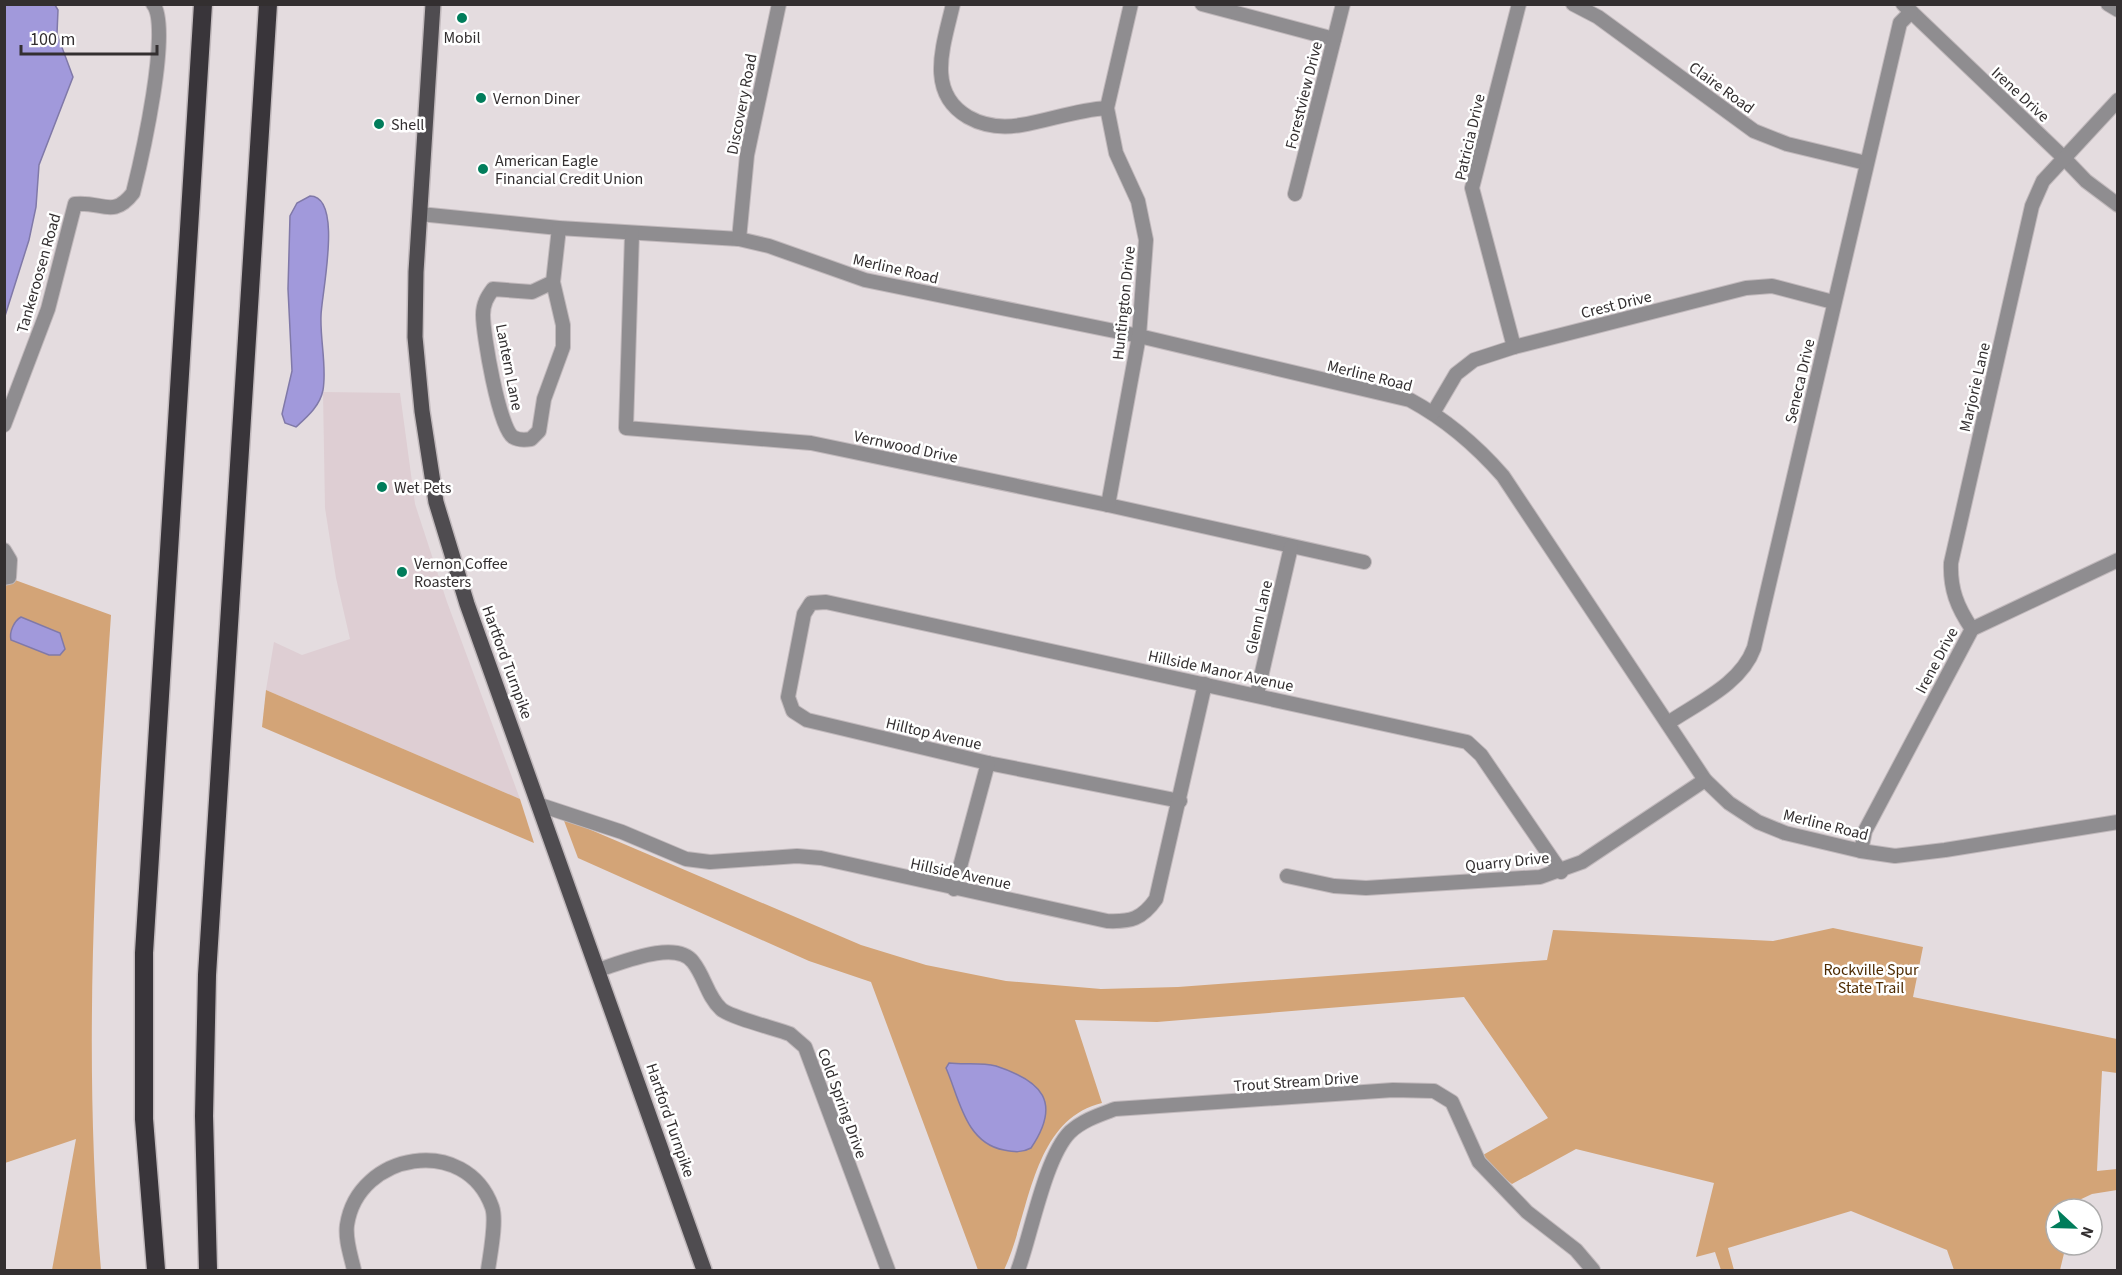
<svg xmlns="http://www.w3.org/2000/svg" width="2122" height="1275" font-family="'Source Sans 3',sans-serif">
	<rect width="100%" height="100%" fill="#e4dcdf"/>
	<polygon fill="#deced3" points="323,392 400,393 415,504 447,602 520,799 266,690 274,642 302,655 350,639 336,578 325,508"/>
	<g fill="#d3a477">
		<path d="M4,576L111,615C96,835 82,1049 101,1270H52L76,1139L5,1163Z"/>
		<polygon points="266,690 520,799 534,843 262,727"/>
		<path d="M563,818L861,945L926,965L1006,981L1101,989L1178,987L1547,960L1553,930L1773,941L1833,928L1923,947L1913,997L2117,1039V1073L2102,1071L2097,1171L2117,1169V1190L2092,1194L2075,1202L2073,1209H2056V1245H2066L2060,1270H1954L1947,1250L1851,1211L1728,1248L1734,1270H1721L1715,1252L1696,1257L1714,1183L1576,1149L1512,1184L1492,1169L1483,1155L1548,1118L1464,997L1157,1022L1075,1020L1102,1103C1031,1120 1030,1215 1004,1270H978L871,982L809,961L578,858Z"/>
	</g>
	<g fill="#a199db" stroke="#8079a8" stroke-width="1.5">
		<polygon points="5,5 55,5 58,10 57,34 73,77 39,165 36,207 29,240 5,316"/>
		<path d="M310,196C344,196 321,296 321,316C320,340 327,367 323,390C320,406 307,417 296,427L285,423L282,414L292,371L288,289L290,216L297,203Z"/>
		<path d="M21,617L60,633L65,649L60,655H49L11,640C9,632 14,621 21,617Z"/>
		<path d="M949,1063C964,1065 980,1062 996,1066C1042,1081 1062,1102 1031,1148C1022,1153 1014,1152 1004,1150C965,1143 959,1097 946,1068Z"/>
	</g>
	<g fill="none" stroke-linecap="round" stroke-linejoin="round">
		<g stroke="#c1b9bc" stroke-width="16">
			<g id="minor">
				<path d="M953,4C944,44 925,92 968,117C984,126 1003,128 1021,125C1051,120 1076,110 1107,108"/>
				<polyline points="1202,4 1334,39"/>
				<polyline points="1573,4 1598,17 1754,131 1787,144 1866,163"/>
				<polyline points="1903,4 2063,157 2086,181 2118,205"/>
				<polyline points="2108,4 2118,10"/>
				<polyline points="1295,194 1343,4"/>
				<path d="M420,214L559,228L739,239L769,246L865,280L1139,336L1410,400C1447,420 1475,444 1503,476L1705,780L1729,803L1758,822L1785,833L1861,851L1895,856L1945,850L2118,822"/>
				<polyline points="632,234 626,428 811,443 1108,505 1364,562"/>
				<polyline points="739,239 747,155 779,4"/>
				<path d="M553,282L532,292L493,289C487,297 483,304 483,315C483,334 499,428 513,437C518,440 525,440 531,439L539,431L544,399L563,347V325L553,282L559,228"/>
				<polyline points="1514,347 1472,188 1519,4"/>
				<polyline points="1433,413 1456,374 1474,360 1514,347 1746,288 1772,286 1833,302"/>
				<path d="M4,425L48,309L75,204C102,201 113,219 133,193C141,161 172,27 153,4"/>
				<polyline points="1108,505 1139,336 1146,240 1138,201 1116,153 1107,108 1131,4"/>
				<polyline points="4,550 10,560 9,577 4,578"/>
				<path d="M1972,629C1957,607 1950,589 1951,563L2032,206L2043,181L2118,100"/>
				<polyline points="1257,694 1291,547"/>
				<path d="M1668,723C1699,702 1741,684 1754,648L1900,23L1911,12"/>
				<polyline points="1180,801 988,763 807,720 793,711 788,697 804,614 811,603 826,602 1467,742 1481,755 1561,872"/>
				<path d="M540,805L622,832L686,859L710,862L797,856L821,858L1107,921C1131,922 1142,919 1156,899L1205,684"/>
				<polyline points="1861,851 1865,831 1972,629 2118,560"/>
				<polyline points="1287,876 1334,886 1366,888 1540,877 1582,862 1705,780"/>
				<polyline points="954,889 988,763"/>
				<path d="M598,970C621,963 676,939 693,962C705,977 707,996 721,1009C729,1017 777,1029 790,1034L805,1047L888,1270"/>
				<path d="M354,1270C351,1256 345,1240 347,1225C358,1152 466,1134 492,1207C497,1221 490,1255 488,1270"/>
				<path d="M1018,1270C1031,1235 1045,1157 1070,1132C1083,1120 1099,1115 1115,1109L1393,1090L1434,1091L1452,1102L1479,1162L1527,1212L1576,1250L1593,1270"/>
			</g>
		</g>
		<g stroke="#c1b9bc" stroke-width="18">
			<polyline id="major" points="433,4 416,272 415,337 422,411 436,502 467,604 704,1270"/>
		</g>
		<g stroke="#c1b9bc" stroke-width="21">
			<g id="highway">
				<polyline points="156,1270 144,1119 144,953 203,4"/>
				<polyline points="208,1270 204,1116 207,975 268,4"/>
			</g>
		</g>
		<use href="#minor" stroke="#8f8d90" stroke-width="14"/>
		<use href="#major" stroke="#4f4c50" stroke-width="15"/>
		<use href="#highway" stroke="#39353a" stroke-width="18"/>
	</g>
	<g fill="#017d5b" stroke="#fff" stroke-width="2">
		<circle cx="462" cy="18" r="6"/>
		<circle cx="481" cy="98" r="6"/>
		<circle cx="379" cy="124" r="6"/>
		<circle cx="483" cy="169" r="6"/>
		<circle cx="382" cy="487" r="6"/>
		<circle cx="402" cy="572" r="6"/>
	</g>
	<g text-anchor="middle" stroke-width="5" stroke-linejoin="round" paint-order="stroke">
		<g font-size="16" fill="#332f30" stroke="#fff" text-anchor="start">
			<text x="462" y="43" text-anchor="middle">Mobil</text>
			<text x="493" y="104">Vernon Diner</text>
			<text x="391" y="130">Shell</text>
			<text x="495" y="166">American Eagle<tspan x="495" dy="18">Financial Credit Union</tspan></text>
			<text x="394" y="493">Wet Pets</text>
			<text x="414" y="569">Vernon Coffee<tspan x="414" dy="18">Roasters</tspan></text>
		</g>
		<g font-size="16" fill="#332f30" stroke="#fff">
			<text transform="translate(1722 87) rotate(36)" y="6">Claire Road</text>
			<text transform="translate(2021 94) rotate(43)" y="6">Irene Drive</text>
			<text transform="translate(1303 95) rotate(-76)" y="6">Forestview Drive</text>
			<text transform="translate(741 104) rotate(-79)" y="6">Discovery Road</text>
			<text transform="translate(1469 137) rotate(-77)" y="6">Patricia Drive</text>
			<text transform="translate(896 268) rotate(13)" y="6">Merline Road</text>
			<text transform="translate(38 273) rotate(-74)" y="6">Tankeroosen Road</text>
			<text transform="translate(1123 303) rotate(-84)" y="6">Huntington Drive</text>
			<text transform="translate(1616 304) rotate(-14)" y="6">Crest Drive</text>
			<text transform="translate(510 367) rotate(79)" y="6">Lantern Lane</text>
			<text transform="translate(1370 375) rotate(14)" y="6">Merline Road</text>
			<text transform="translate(1799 381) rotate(-77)" y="6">Seneca Drive</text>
			<text transform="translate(1974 387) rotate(-77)" y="6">Marjorie Lane</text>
			<text transform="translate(906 446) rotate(12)" y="6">Vernwood Drive</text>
			<text transform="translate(1258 617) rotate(-77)" y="6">Glenn Lane</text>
			<text transform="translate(1936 660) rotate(-62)" y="6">Irene Drive</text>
			<text transform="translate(508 662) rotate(70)" y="6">Hartford Turnpike</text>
			<text transform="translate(1221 670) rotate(12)" y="6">Hillside Manor Avenue</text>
			<text transform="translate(934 733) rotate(13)" y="6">Hilltop Avenue</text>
			<text transform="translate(1826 824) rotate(14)" y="6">Merline Road</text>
			<text transform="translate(1507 861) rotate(-6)" y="6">Quarry Drive</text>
			<text transform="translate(961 873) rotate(12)" y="6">Hillside Avenue</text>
			<text transform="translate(1296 1081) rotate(-4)" y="6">Trout Stream Drive</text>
			<text transform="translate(843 1103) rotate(70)" y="6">Cold Spring Drive</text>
			<text transform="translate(671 1120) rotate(71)" y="6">Hartford Turnpike</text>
		</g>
		<g font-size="16" fill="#4d2a00" stroke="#fff">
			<text x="1871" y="975">Rockville Spur<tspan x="1871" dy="18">State Trail</tspan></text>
		</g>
	</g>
	<rect width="2122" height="1275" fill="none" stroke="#332f30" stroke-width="12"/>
	<g transform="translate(2074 1227) rotate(112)"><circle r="28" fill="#ffffff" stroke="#adacac" stroke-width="1.5"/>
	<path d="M0-4.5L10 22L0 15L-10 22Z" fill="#017d5b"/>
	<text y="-9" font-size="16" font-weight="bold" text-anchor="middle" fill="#332f30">N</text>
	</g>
	<path d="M21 45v9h136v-9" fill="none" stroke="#332f30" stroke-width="3"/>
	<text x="30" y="45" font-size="18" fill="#332f30" stroke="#ffffff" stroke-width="4.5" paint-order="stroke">100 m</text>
</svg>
